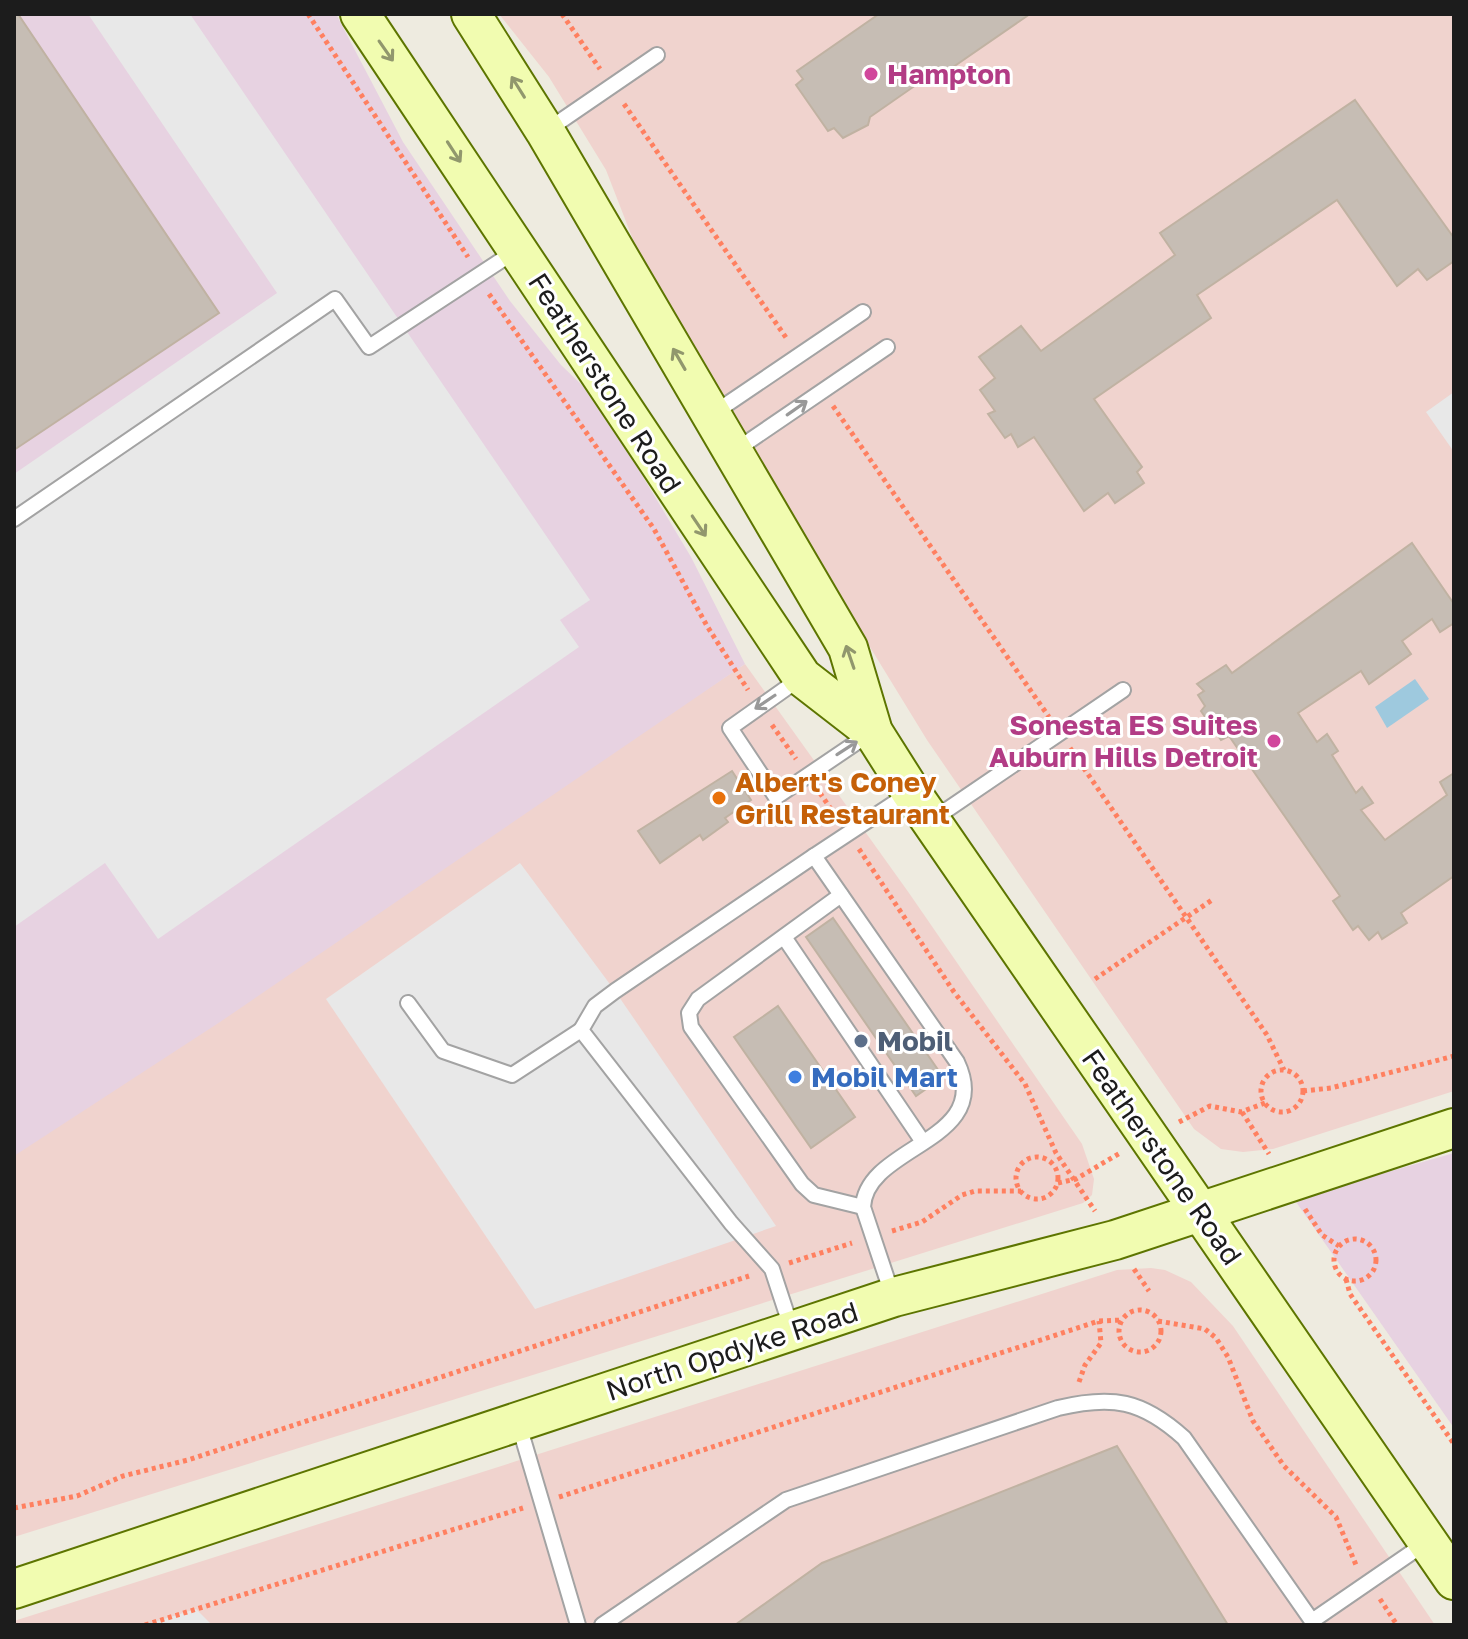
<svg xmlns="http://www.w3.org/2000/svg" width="1468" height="1639" font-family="'Golos Text',sans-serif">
	<rect width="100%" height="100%" fill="#eeebe0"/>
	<g fill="#f0d3ce">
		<polygon points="499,14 1454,14 1454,1091 1273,1149 1243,1152 1221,1149 1194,1129 927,740 835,590 655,282 637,250 606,170 549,77"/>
		<polygon points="745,664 909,893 1082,1144 1094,1179 1092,1195 1083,1203 14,1537 14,1148"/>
		<polygon points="1151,1268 1165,1270 1191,1282 1233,1326 1435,1625 14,1625 14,1621 1117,1270"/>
	</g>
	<g fill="#e7d2e1">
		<polygon points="14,14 336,14 403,142 510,301 561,365 585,388 633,460 691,557 745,664 220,1022 14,1156"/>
		<polygon points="1454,1153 1454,1428 1294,1199"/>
	</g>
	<g fill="#e8e8e8">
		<polygon points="88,14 190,14 590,600 560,620 579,647 158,939 105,863 14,927 14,474 277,293"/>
		<polygon points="1454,392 1454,452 1426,412"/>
		<polygon points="520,863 615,991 776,1226 535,1309 326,999"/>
		<polygon points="196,1609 212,1625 145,1625"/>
	</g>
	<polygon fill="#9ec9de" points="1415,679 1429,699 1387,728 1375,707"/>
	<g fill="#c6bdb4" stroke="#c0b2a2" stroke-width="2">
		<polygon points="14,14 18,14 219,313 14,450"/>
		<polygon points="879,14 1030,14 930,83 926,78 870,117 868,125 843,138 834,128 828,131 796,85 803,79 797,71"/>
		<polygon points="1355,100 1454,238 1454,261 1427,280 1418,269 1397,286 1337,200 1197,295 1211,318 1094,399 1142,467 1137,472 1144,483 1115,503 1108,493 1084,511 1034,437 1018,447 1011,434 1005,438 988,414 995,411 980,390 995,378 979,357 1021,326 1041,351 1175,255 1160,233"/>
		<polygon points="1412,543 1454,604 1454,623 1440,632 1432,619 1402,641 1411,654 1369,684 1361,671 1298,713 1317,742 1327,734 1338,751 1332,755 1356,793 1362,787 1373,803 1361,810 1385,840 1447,795 1440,782 1454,773 1454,876 1401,913 1407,923 1382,939 1378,932 1369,940 1358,926 1353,930 1333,901 1340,896 1229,736 1221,740 1201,711 1205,706 1198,695 1204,691 1197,684 1226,665 1232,673"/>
		<polygon points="732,771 751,800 725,818 728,822 703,840 700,835 660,863 638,831"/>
		<polygon points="833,918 943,1077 916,1096 806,937"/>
		<polygon points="778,1006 855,1117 811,1148 734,1037"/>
		<polygon points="1117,1446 1228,1625 735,1625 822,1563"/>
	</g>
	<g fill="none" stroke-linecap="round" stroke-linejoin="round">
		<g stroke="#a3a3a3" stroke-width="18">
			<g id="lane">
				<polyline points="546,131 657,55"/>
				<polyline points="711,415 863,312"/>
				<polyline points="733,452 887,347"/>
				<polyline points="14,519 335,299 369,347 517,250"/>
				<polyline points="802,677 730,728 776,797 869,734"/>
				<polyline points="932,820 1123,690"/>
				<polyline points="841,895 698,999 689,1013 691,1027 802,1184 814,1195 863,1207"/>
				<polyline points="784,937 923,1142"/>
				<polyline points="408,1003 443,1051 512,1075 581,1030"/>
				<path d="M893,1297L863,1207C866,1145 995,1142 957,1062L814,856L908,794"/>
				<polyline points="792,1330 772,1269 731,1223 581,1030 595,1006 615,991 814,856"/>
				<polyline points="518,1422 578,1625"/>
				<path d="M602,1625L786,1500L1058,1408C1112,1395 1142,1400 1184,1438L1312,1621"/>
				<polyline points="1314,1625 1312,1621 1427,1542"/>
			</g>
		</g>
		<g stroke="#5d7500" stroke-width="42">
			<g id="secondary">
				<polyline points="360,14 802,677 873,732"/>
				<polyline points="471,14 545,131 848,648 873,732 911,792 1454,1580"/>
				<polyline points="14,1589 894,1297 1115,1240 1454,1128"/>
			</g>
		</g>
		<g stroke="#ff8060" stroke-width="5" stroke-dasharray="4 4" stroke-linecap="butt">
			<polyline points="308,14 468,257"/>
			<polyline points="562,14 600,69"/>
			<polyline points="624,104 787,339"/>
			<polyline points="489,294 654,529 707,626 748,690"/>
			<polyline points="833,406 1049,717"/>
			<polyline points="772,725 796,759"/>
			<polyline points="1070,748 1267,1035 1284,1070"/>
			<polyline points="820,793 837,818"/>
			<polyline points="859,849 954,992 1025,1084 1056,1153 1095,1211"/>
			<polyline points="1095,979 1212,900"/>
			<circle cx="1282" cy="1091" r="21"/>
			<polyline points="1303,1091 1331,1088 1454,1056"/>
			<polyline points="1242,1112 1269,1154"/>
			<polyline points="1179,1122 1210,1106 1241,1112 1265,1103"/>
			<circle cx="1037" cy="1178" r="21"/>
			<polyline points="1058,1183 1076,1179 1120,1153"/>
			<polyline points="1305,1209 1322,1235 1339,1246"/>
			<polyline points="892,1231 922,1222 962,1195 975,1191 1021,1191"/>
			<circle cx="1355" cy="1260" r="21"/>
			<polyline points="789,1263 852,1243"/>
			<polyline points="1134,1269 1149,1291"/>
			<polyline points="1346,1279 1350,1294 1454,1444"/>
			<circle cx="1140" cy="1331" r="21"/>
			<polyline points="1158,1321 1205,1329 1216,1338 1228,1357 1253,1421 1284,1466 1336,1517 1356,1565"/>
			<polyline points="1079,1382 1085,1365 1101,1343 1099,1321"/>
			<polyline points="559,1497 1099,1321 1122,1320"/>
			<polyline points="14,1508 77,1496 123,1476 188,1460 749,1276"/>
			<polyline points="1380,1599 1397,1625"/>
			<polyline points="145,1625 523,1508"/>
		</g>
		<use href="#lane" stroke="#fff" stroke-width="14"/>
		<use href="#secondary" stroke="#f1fcb0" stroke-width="38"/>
	</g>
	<defs><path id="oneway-shaft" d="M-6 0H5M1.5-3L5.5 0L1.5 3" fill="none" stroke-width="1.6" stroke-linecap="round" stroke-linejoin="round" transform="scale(2)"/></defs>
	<g stroke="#91976d">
		<use href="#oneway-shaft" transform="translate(386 51) rotate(55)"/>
		<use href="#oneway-shaft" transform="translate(518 87) rotate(-122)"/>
		<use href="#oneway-shaft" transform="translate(454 152) rotate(57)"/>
		<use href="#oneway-shaft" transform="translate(679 359) rotate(-120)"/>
		<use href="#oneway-shaft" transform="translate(699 526) rotate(56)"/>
		<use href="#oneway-shaft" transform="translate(850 657) rotate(-109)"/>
	</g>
	<g stroke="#999">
		<use href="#oneway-shaft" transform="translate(797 408) rotate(-35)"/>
		<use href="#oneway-shaft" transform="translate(765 702) rotate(146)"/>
		<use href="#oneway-shaft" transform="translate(847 748) rotate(-33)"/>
	</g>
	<g fill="#d1479c" stroke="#fff" stroke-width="3">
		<circle cx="871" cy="74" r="8"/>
		<circle cx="1274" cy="741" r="8"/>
	</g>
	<circle fill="#e8710a" stroke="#fff" stroke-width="3" cx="719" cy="798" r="8"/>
	<circle fill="#5c6f8a" stroke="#fff" stroke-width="3" cx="861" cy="1041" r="8"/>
	<circle fill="#3f7fe0" stroke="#fff" stroke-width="3" cx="795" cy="1077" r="8"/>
	<g text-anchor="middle" stroke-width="6" stroke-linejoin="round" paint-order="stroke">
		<g font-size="28" font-weight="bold" fill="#b23c85" stroke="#fff" text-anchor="start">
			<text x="887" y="84">Hampton</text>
			<text x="1258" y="735" text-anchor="end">Sonesta ES Suites<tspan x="1258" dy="32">Auburn Hills Detroit</tspan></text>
		</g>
		<g font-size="28" fill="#1c1c1c" stroke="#fff">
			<text transform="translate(605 383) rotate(57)" y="10">Featherstone Road</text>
			<text transform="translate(1162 1157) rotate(55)" y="10">Featherstone Road</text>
			<text transform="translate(732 1351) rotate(-18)" y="10">North Opdyke Road</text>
		</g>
		<g font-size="28" font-weight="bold" fill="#c56008" stroke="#fff" text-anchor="start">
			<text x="735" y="792">Albert's Coney<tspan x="735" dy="32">Grill Restaurant</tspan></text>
		</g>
		<g font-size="28" font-weight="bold" fill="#4e5e75" stroke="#fff" text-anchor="start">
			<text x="877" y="1051">Mobil</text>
		</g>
		<g font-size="28" font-weight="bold" fill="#366cbe" stroke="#fff" text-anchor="start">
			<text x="811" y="1087">Mobil Mart</text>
		</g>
	</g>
	<rect width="1468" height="1639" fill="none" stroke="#1c1c1c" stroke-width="32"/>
</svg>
